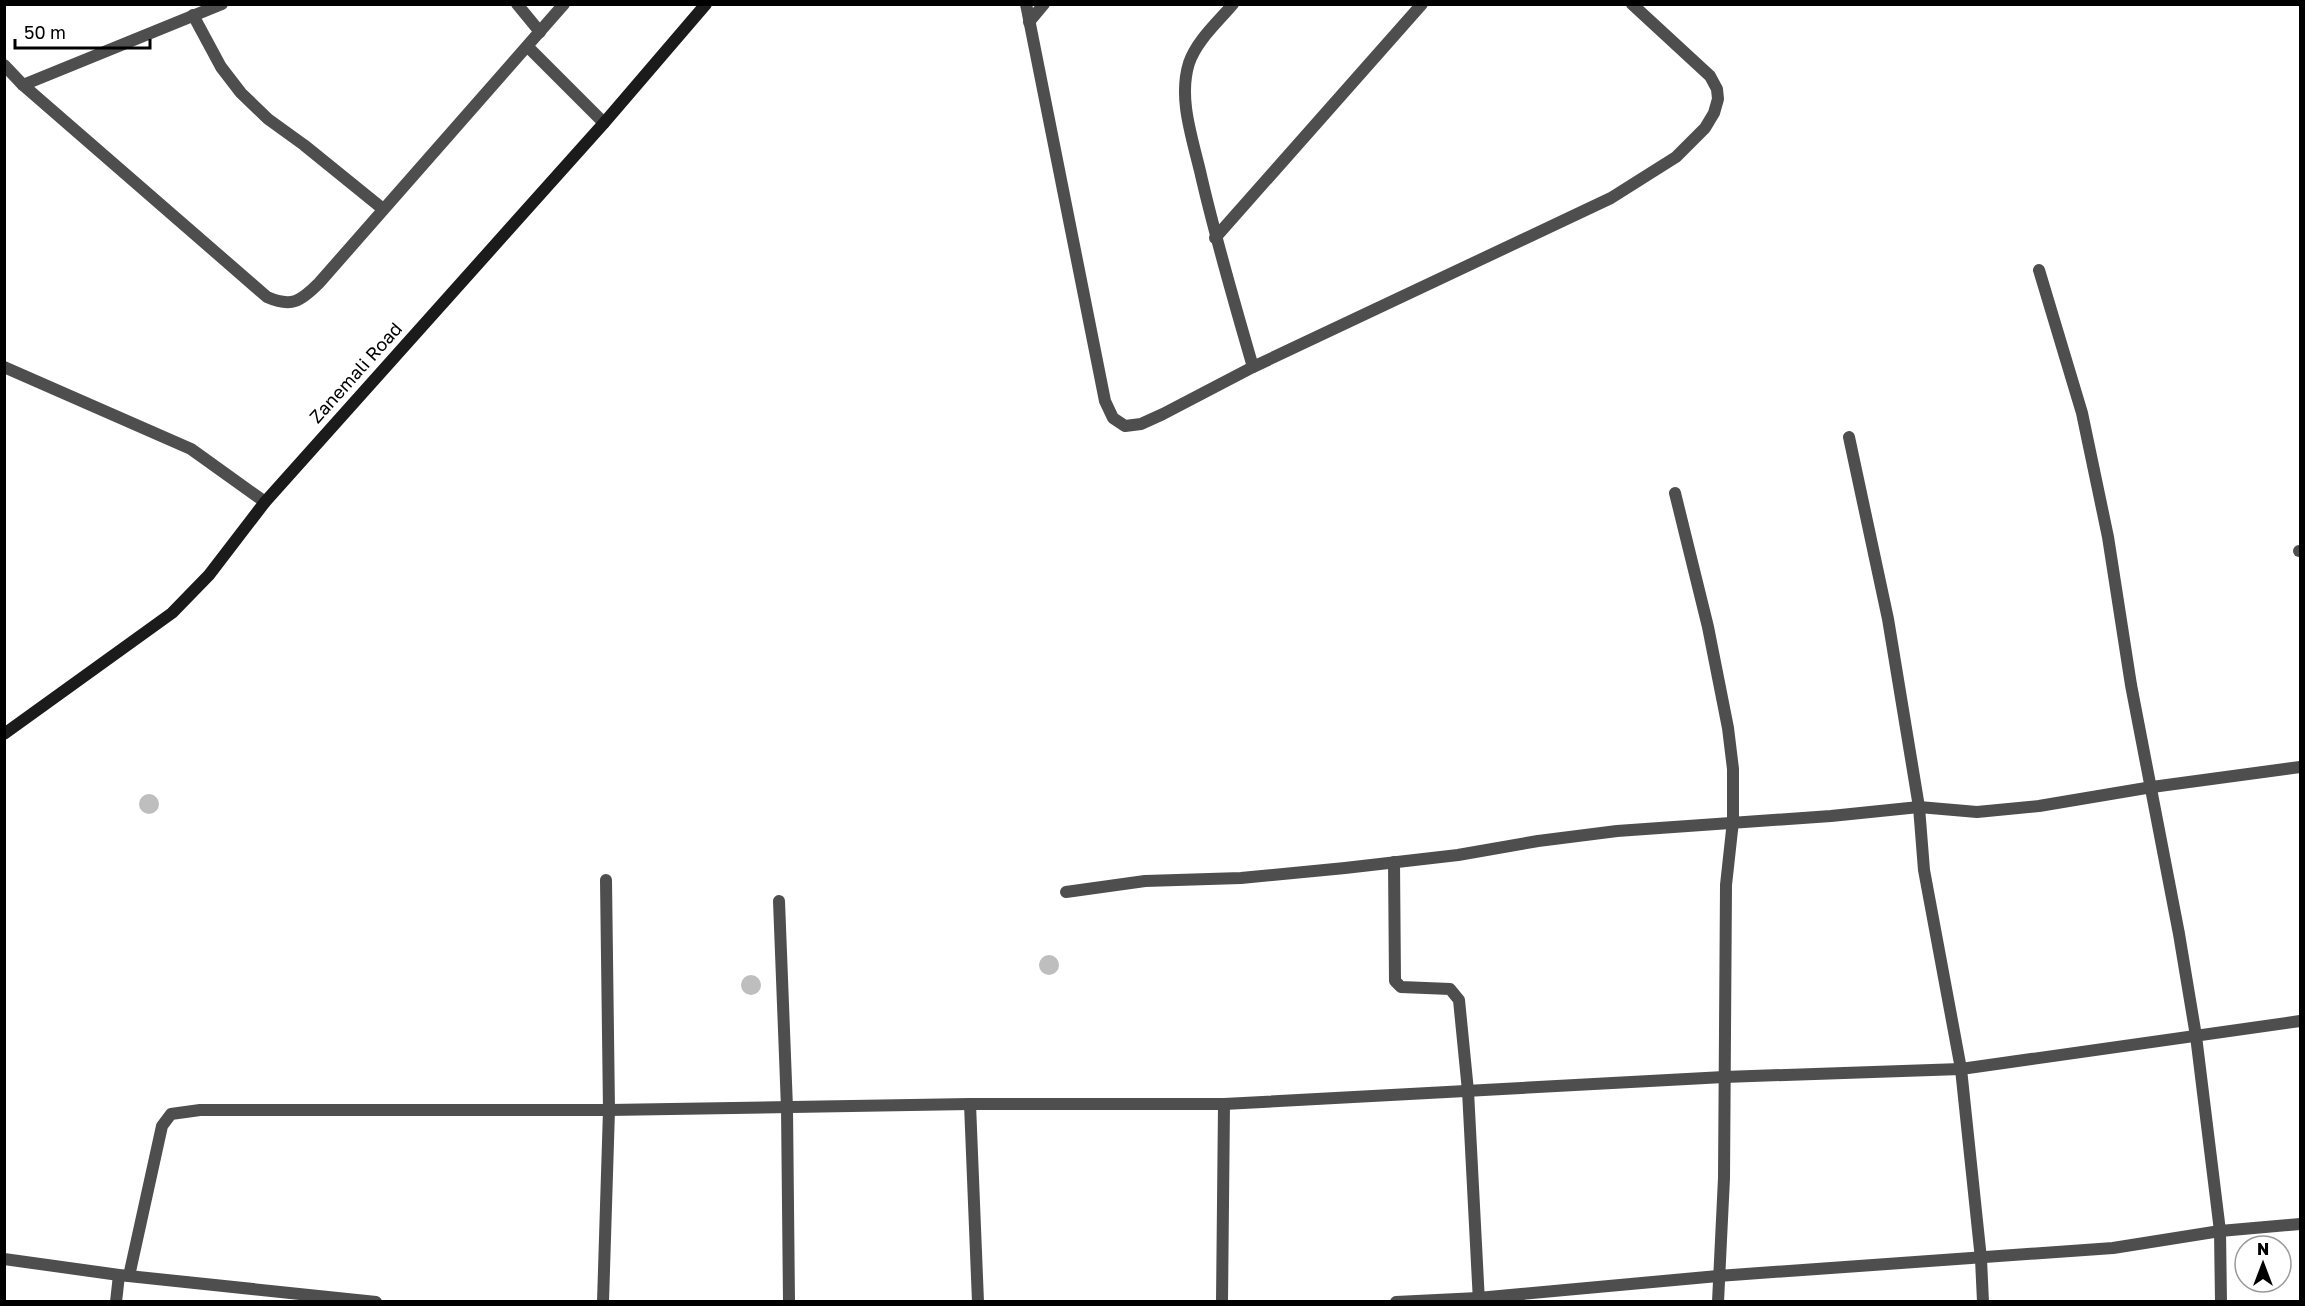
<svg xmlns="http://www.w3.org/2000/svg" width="2305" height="1306" font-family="'Golos Text',sans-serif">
	<rect width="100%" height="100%" fill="#fff"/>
	<g fill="#bebebe">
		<circle cx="149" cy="804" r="10"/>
		<circle cx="1049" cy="965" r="10"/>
		<circle cx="751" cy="985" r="10"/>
	</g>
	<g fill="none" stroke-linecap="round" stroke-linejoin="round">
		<g stroke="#4e4e4e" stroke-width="12">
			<polyline points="517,4 540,32"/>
			<polyline points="1026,4 1105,401 1113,418 1125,426 1141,424 1163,414 1253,367 1611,198 1676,157 1705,128 1714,113 1718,99 1717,89 1710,76 1632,4"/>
			<path d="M1233,4C1218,22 1197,40 1189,63C1178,98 1192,137 1200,171C1215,237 1234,302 1253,367"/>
			<polyline points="193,15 221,67 241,93 268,119 304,145 383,209"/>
			<polyline points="1029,22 1044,4"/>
			<polyline points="528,47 604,123"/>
			<path d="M4,65L23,85L267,297C292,308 301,301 319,283L564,4"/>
			<polyline points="23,85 222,4"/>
			<polyline points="1215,238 1422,4"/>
			<polyline points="2039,270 2082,413 2108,537 2131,685 2179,934 2196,1036 2220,1231 2221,1302"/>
			<polyline points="4,367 191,449 265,502"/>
			<polyline points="1849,437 1888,619 1919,807 1924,870 1961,1069 1981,1259 1983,1302"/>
			<polyline points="1675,493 1708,627 1728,728 1733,769 1733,821 1726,885 1724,1178 1718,1302"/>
			<polyline points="2299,551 2300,551"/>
			<polyline points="1394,862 1395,981 1401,987 1450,989 1459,1000 1468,1091 1479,1302"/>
			<polyline points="1066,892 1145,881 1241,878 1345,868 1458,855 1538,841 1617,831 1831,816 1919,807 1977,812 2039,806 2152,787 2300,767"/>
			<polyline points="779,901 787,1108 789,1302"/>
			<polyline points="970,1104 978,1302"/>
			<polyline points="4,1259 119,1275 376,1302"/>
			<polyline points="129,1276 162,1126 171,1114 200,1110 609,1110 970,1104 1224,1104 1724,1077 1961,1069 2300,1021"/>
			<polyline points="116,1302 119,1275"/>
			<polyline points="603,1302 609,1110 606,880"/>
			<polyline points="1222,1302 1224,1104"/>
			<polyline points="1396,1302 1478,1298 1718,1276 2113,1248 2220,1231 2300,1224"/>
		</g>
		<polyline stroke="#1b1b1b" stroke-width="12" points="4,734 172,613 209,575 265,502 604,123 706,4"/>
	</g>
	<g text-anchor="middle" stroke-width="6" stroke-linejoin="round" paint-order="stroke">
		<g font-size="18" fill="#000" stroke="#fff">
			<text transform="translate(356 373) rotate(-48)" y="6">Zanemali Road</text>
		</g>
	</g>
	<rect width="2305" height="1306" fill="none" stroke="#000000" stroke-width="12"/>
	<g transform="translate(2263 1264)"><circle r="28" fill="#ffffff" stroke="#999999" stroke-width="1.5"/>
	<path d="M0-4.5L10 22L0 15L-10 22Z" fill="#000000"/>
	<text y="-9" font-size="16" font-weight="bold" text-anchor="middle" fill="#000000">N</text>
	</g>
	<path d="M15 39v9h135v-9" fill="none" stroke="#000000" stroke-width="3"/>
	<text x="24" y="39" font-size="18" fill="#000000" stroke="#ffffff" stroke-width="4.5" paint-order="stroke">50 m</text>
</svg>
